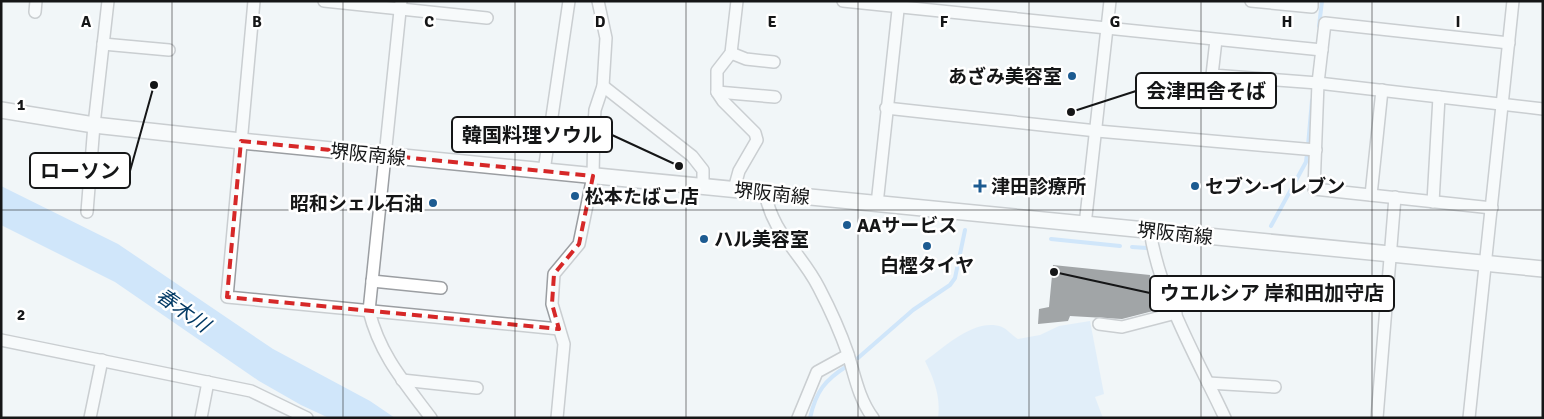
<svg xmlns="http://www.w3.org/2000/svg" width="1544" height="419" font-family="Signika,'Noto Sans JP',sans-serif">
	<rect width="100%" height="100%" fill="#f1f5f8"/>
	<path fill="#cfe5fb" d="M1090,321L1104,394L1095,397L1103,418H938C941,397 934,379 925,361C945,347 975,317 1002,327C1007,329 1013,336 1018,339L1040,335L1059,326Z"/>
	<polygon fill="#a8d2fd" points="1,186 118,244 273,349 370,401 395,418 329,418 301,405 259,381 115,282 1,225"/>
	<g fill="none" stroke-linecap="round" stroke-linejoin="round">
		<g stroke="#a8d2fd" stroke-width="4">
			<polyline points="1319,26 1322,1"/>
			<polyline points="1308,146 1312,100"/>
			<polyline points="1271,226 1306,162 1307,154"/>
			<polyline points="1051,239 1120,246"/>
			<polyline points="1132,247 1147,248"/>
			<polyline points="858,358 913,310 950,285 955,278 965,230"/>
			<path d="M810,418C816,391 825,380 847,366"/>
		</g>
	</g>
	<polygon fill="#414346" points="1053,265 1150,275 1149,301 1155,300 1153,311 1122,319 1070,316 1068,321 1038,324 1039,309 1049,307"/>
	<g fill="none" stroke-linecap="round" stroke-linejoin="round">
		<g stroke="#9b9ea2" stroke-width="14">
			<g id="minor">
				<polyline points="254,1 227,297 559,329"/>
				<polyline points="324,1 487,18"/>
				<path d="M401,1L369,311C380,355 404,382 431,418"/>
				<polyline points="843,1 1322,50"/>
				<polyline points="1251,1 1312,7 1312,1"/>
				<polyline points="35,12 36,1"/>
				<polyline points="1216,40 1212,75 1318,83 1543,109"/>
				<polyline points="103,44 169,50"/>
				<polyline points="731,53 746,59 774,62"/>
				<polyline points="603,86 692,156 703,170 703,185"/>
				<polyline points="717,92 775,97"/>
				<polyline points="886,108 1097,131 1316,150"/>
				<polyline points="544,171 569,1"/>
				<polyline points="734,189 739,171 757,140 755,133 723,101 717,92 717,71 731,53 737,1"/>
				<path d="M765,192C772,234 801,252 819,288C830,309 840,331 848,354C855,377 859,399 873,418"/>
				<polyline points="1371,195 1382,90"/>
				<polyline points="1433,202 1439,97"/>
				<polyline points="877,204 899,1"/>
				<polyline points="1492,208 1314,189 1318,83 1325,23 1509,43"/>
				<polyline points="87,212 94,125 108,1"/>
				<polyline points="1085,225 1110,1"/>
				<path d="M1150,231C1160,296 1197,358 1225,418"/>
				<polyline points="372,281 441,288"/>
				<polyline points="1099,324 1122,327 1176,313"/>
				<polyline points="1,340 251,391 307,418"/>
				<polyline points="402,380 477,388"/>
				<polyline points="1208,383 1275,387"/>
				<polyline points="90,418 102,360"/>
				<polyline points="201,418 208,382"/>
				<polyline points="557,418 564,344 552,304 554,274 579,244 593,176 594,125 595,110 603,86 606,38 598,1"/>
				<polyline points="798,418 817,372 848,355"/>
				<polyline points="1377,418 1395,197"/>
				<polyline points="1469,418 1513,1"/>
			</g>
		</g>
		<g stroke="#9b9ea2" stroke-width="18">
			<polyline id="secondary" points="1,110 94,125 241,141 1543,269"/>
		</g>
		<use href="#minor" stroke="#fff" stroke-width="11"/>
		<use href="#secondary" stroke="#fff" stroke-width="15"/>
	</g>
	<path d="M0 0H1544V419H0ZM241,141L593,176L579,244L554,274L552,304L559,329L227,297Z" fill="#f1f5f8" fill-opacity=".55" fill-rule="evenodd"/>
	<path fill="none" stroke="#d62828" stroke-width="4" stroke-dasharray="10 6" stroke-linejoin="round" d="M241,141L593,176L579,244L554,274L552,304L559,329L227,297Z"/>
	<path fill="none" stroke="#151617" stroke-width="1" stroke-opacity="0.55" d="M172,1V418M343,1V418M515,1V418M686,1V418M858,1V418M1029,1V418M1201,1V418M1372,1V418M1,210H1543"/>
	<g fill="#1d5b91" stroke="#fff" stroke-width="2">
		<circle cx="1072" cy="76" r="5"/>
		<path d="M977.5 178.5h5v5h5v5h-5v5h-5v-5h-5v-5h5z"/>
		<circle cx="1195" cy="186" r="5"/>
		<circle cx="575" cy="196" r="5"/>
		<circle cx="433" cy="203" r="5"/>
		<circle cx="847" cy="225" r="5"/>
		<circle cx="704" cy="239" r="5"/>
		<circle cx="927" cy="246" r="5"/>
	</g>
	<g text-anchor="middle" stroke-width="5" stroke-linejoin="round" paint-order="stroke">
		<g font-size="19" font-weight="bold" fill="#151617" stroke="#fff" text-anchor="start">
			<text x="1062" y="83" text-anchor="end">あざみ美容室</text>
			<text x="991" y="193">津田診療所</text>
			<text x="1205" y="193">セブン-イレブン</text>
			<text x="585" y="203">松本たばこ店</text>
			<text x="423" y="210" text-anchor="end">昭和シェル石油</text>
			<text x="857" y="232">AAサービス</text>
			<text x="714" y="246">ハル美容室</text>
			<text x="927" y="272" text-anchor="middle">白樫タイヤ</text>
		</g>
		<g font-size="19" fill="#151617" stroke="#fff">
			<text transform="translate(368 154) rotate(6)" y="7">堺阪南線</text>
			<text transform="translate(772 193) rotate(6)" y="7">堺阪南線</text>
			<text transform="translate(1175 233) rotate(6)" y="7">堺阪南線</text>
		</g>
		<g font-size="20" font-style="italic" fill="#023964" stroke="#fff">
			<text transform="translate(183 310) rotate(35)" y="7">春木川</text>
		</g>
	</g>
	<g font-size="16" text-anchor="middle" font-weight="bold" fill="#151617" stroke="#fff" stroke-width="5" stroke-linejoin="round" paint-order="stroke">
		<text x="86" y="27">A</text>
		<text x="257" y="27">B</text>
		<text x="429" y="27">C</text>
		<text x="600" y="27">D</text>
		<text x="772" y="27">E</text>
		<text x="944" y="27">F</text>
		<text x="1115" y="27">G</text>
		<text x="1287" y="27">H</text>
		<text x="1458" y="27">I</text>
		<text x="21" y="110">1</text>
		<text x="21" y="320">2</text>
	</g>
	<path fill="none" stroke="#151617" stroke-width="2" d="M1071 112L1136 91M679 166L612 135M154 85L130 171M1054 272L1150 293"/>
	<g fill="#151617" stroke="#fff" stroke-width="2">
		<circle cx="1071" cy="112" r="5"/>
		<circle cx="679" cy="166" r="5"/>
		<circle cx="154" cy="85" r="5"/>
		<circle cx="1054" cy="272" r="5"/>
	</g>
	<g fill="#fff" stroke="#151617" stroke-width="2">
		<rect x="1136" y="73" width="140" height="35" rx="5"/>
		<rect x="452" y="117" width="160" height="35" rx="5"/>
		<rect x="30" y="153" width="100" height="35" rx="5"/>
		<rect x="1150" y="276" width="244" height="35" rx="5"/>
	</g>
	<g font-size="20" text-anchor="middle" font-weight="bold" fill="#151617">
		<text x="1206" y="98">会津田舎そば</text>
		<text x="532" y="142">韓国料理ソウル</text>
		<text x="80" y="178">ローソン</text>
		<text x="1272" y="300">ウエルシア 岸和田加守店</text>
	</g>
	<rect width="1544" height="419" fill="none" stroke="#151617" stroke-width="5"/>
</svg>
